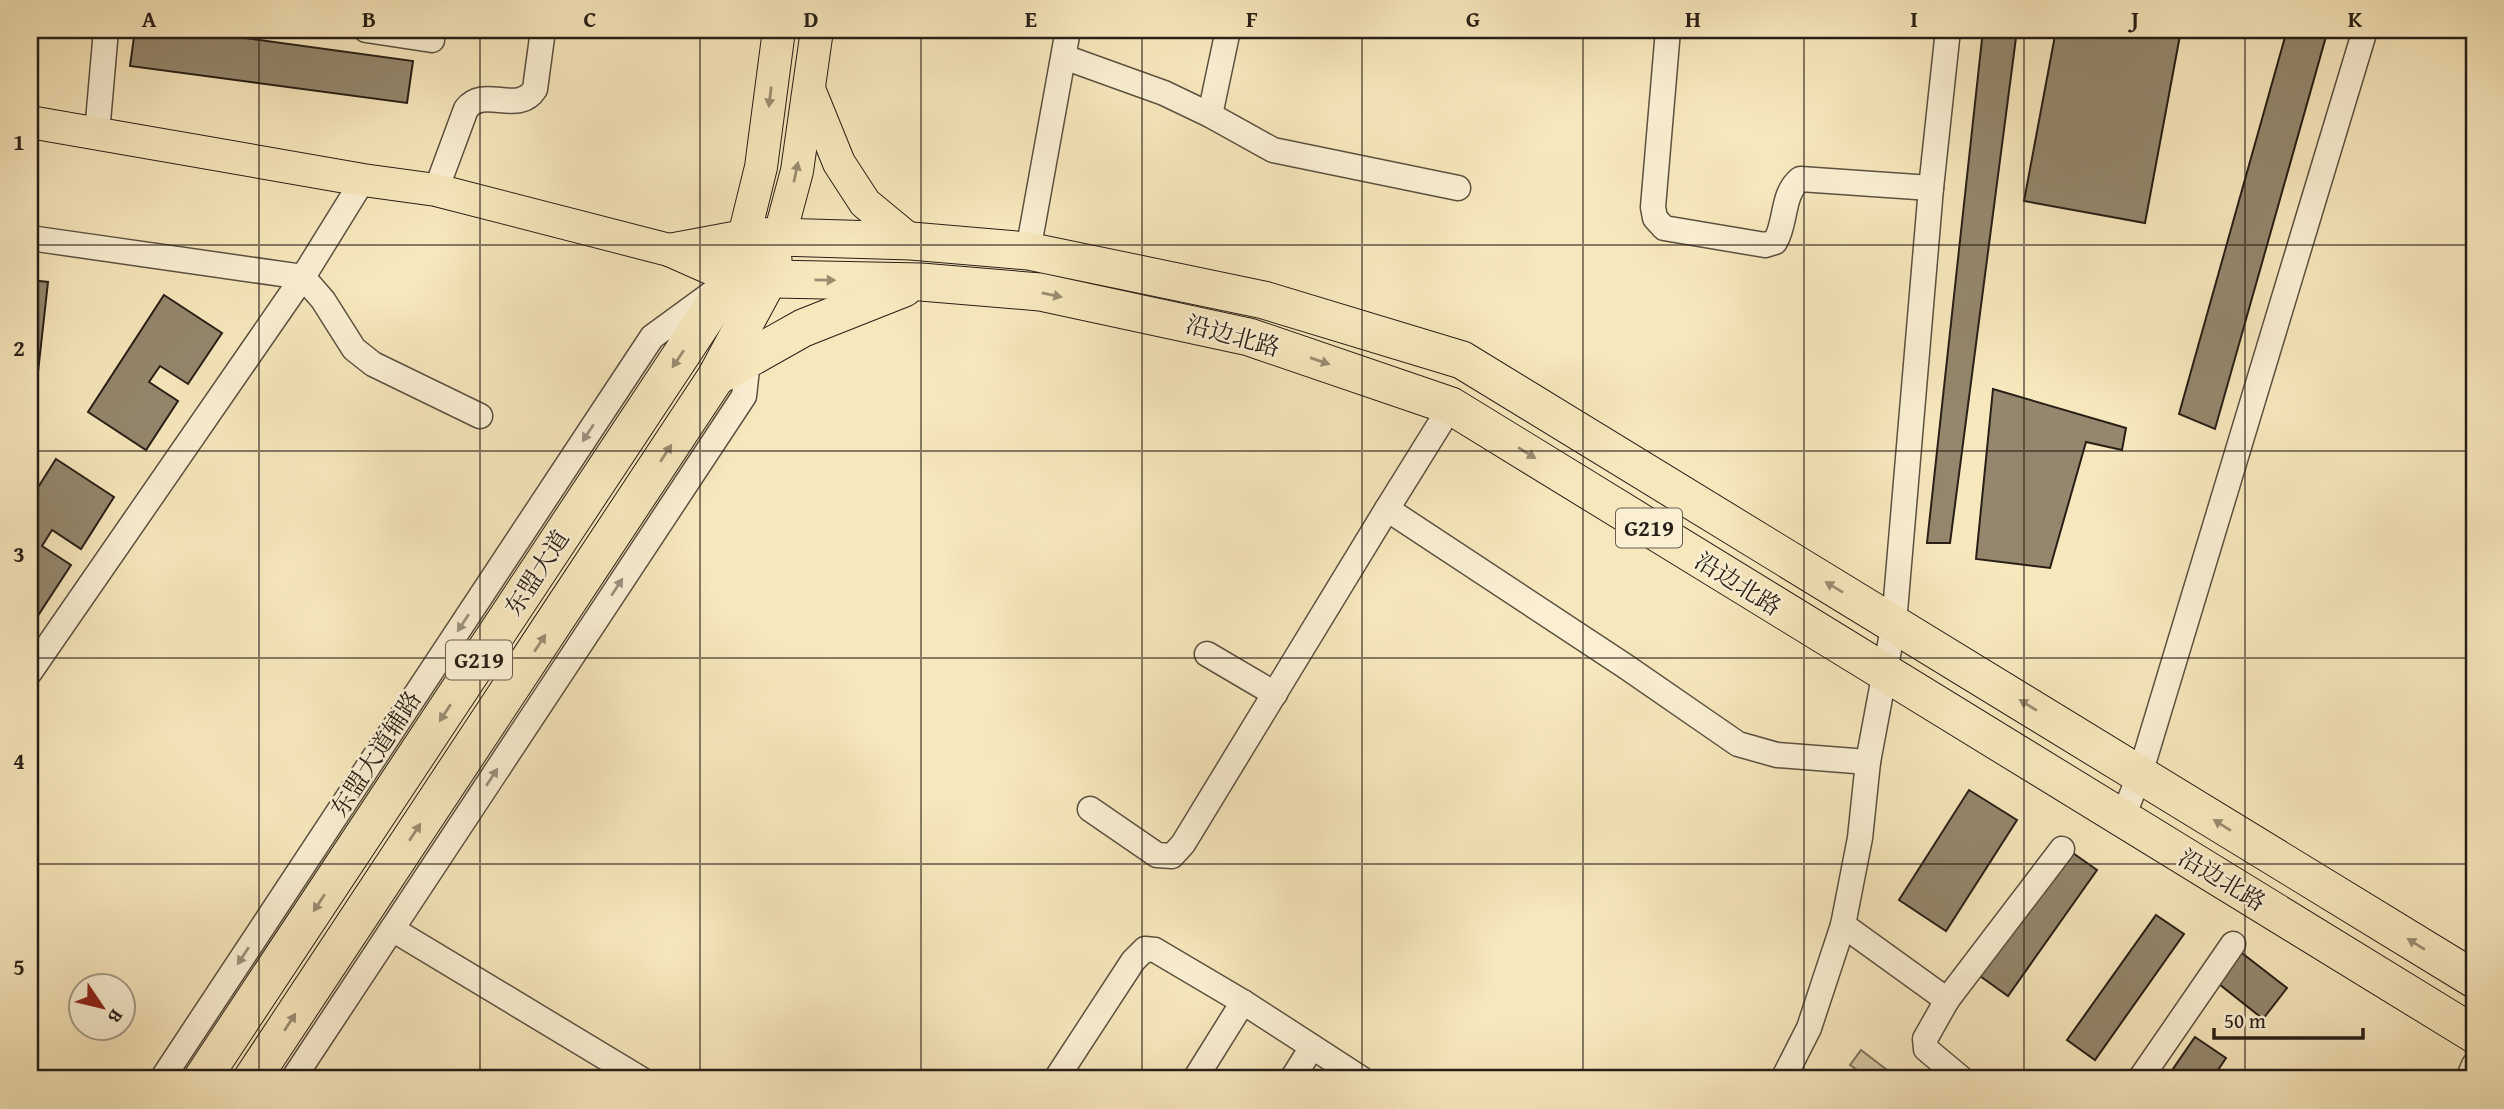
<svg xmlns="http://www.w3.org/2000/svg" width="2504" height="1109" font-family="'Gentium Book Plus','Noto Serif SC',serif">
	<rect width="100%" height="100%" fill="#f7e7bc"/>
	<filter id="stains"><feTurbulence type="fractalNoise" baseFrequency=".00286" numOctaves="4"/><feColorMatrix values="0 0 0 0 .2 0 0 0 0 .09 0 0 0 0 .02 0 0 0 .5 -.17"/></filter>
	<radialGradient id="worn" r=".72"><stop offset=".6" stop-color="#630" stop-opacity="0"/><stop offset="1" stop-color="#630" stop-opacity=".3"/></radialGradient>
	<polygon fill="#d4c5a0" stroke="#7e725c" stroke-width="2" points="1861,1050 1899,1079 1851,1079 1860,1072 1850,1065"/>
	<g fill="#94876d" stroke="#281f17" stroke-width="2">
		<polygon points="135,30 186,30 413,61 407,103 130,66"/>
		<polygon points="1983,30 2017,30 1950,543 1927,543"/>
		<polygon points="2056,30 2181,30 2145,223 2024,201"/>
		<polygon points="2287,30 2327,30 2327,33 2215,429 2179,414"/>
		<polygon points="30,280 48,282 36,390 30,389"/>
		<polygon points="164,295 222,333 188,384 160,366 149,382 178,401 146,450 88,412"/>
		<polygon points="1993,389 2126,428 2122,450 2086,442 2050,568 1976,559"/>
		<polygon points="56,459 114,497 81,549 52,530 42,546 71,565 39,614 30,608 30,500"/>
		<polygon points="1969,790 2017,820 1946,931 1899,900"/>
		<polygon points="2070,851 2097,870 2008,996 1980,976"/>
		<polygon points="2156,915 2184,934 2095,1060 2067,1040"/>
		<polygon points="2238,950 2287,988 2263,1019 2214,980"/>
		<polygon points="2195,1037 2226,1058 2212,1079 2166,1079"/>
	</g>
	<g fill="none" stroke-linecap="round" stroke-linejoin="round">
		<g stroke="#5c5140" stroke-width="27">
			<g id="minor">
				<polyline points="366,30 432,40"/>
				<path d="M1668,30L1653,207L1655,218L1664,228L1765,245L1775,242C1787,222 1781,195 1800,179L1931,188"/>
				<polyline points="1064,57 1164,93 1210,115 1228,30"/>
				<polyline points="1210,115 1273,150 1458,188"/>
				<polyline points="97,133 106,30"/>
				<path d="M436,190L466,109C484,85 518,116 535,89L543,30"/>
				<polyline points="30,238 303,277 323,300 354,349 373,364 480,416"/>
				<polyline points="1028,251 1068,30"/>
				<polyline points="1387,509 1451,406"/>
				<polyline points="1207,654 1275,694"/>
				<polyline points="30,672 303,277 363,180"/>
				<polyline points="1090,809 1157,855 1172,856 1183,844 1387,509 1625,666 1738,744 1777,755 1868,762"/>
				<polyline points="2122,819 2140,774 2365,30"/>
				<polyline points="1843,925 1947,1000 1925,1039 1926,1049 1962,1079"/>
				<polyline points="392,929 641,1079"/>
				<polyline points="1947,1000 2062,849"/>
				<polyline points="162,1079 652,337 715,291"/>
				<polyline points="293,1079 744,396 749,351"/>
				<polyline points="1056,1079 1133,961 1145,949 1155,950 1243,1002 1362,1079"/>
				<polyline points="1195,1079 1243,1002"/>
				<polyline points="1292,1079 1312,1047"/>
				<polyline points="1783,1079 1809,1028 1843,925 1860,838 1868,762 1894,623 1931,188 1948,30"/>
				<polyline points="2140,1079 2233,944"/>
				<polyline points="2468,1079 2474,1065"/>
			</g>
		</g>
		<g stroke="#281f17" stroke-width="34">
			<g id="major">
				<polyline points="809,89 839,163 865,203 911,241"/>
				<polyline points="30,122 363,180 436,190 669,250"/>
				<polyline points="779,238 797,171 817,30"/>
				<polyline points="732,278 669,250 744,236 761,167 779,30"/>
			</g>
		</g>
		<g stroke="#281f17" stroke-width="39">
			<g id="highway">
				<polyline points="732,278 921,282 1040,292 1249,337 1451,406 2474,1034"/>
				<polyline points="716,377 803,328 904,288"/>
				<polyline points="202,1079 732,278 744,236 911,241 1028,251 1264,300 1462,360 2474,979"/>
				<polyline points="252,1079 716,377 768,280 773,260"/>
			</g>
		</g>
		<use href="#minor" stroke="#faefd3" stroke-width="24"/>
		<use href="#major" stroke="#f7e7bc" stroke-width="32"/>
		<use href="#highway" stroke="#f7e7bc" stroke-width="37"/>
	</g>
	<defs><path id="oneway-solid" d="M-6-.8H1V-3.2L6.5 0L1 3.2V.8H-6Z" transform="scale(1.75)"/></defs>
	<g fill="#9a8d72">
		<use href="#oneway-solid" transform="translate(770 97) rotate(97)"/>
		<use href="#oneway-solid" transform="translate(796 172) rotate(-78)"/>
		<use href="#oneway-solid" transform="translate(825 280) rotate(1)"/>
		<use href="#oneway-solid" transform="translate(1052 295) rotate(12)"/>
		<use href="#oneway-solid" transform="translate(678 359) rotate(124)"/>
		<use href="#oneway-solid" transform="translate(1320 361) rotate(19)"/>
		<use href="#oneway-solid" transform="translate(666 453) rotate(-57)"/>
		<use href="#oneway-solid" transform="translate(1527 453) rotate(32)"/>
		<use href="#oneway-solid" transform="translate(1834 587) rotate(-149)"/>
		<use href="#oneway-solid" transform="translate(540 643) rotate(-57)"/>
		<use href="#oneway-solid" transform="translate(2028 705) rotate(-148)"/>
		<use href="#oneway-solid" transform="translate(445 713) rotate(123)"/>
		<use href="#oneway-solid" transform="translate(2222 825) rotate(-148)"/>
		<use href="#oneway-solid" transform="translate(415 832) rotate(-57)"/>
		<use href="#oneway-solid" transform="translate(319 903) rotate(123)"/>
		<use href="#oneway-solid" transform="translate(2416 944) rotate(-148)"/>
		<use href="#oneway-solid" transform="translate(290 1022) rotate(-57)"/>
	</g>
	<g fill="#9c917e">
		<use href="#oneway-solid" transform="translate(588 433) rotate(123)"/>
		<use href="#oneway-solid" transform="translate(617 587) rotate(-57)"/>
		<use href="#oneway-solid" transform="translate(463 623) rotate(123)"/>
		<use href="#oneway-solid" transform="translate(492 777) rotate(-57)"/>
		<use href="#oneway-solid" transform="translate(243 956) rotate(123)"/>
	</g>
	<path fill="none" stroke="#281f17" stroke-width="2" stroke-opacity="0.55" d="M259,30V1079M480,30V1079M700,30V1079M921,30V1079M1142,30V1079M1362,30V1079M1583,30V1079M1804,30V1079M2024,30V1079M2245,30V1079M30,245H2474M30,451H2474M30,658H2474M30,864H2474"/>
	<g text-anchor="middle" stroke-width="5" stroke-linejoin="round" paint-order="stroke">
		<g fill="#faefd3" stroke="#675d4f" stroke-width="2">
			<rect x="1616" y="508.5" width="66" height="39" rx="5"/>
			<rect x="446" y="640.5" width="66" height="39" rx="5"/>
		</g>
		<g font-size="23" font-weight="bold" fill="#281f17">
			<text x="1649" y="536">G219</text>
			<text x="479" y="668">G219</text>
		</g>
		<g font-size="24" fill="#281f17" stroke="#faefd3">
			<text transform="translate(1233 336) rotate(15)" y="8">沿边北路</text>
			<text transform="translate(537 573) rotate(-57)" y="8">东盟大道</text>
			<text transform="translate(1738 584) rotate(32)" y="8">沿边北路</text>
			<text transform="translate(376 754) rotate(-57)" y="8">东盟大道辅路</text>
			<text transform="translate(2222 880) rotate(31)" y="8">沿边北路</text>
		</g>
	</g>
	<rect width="2504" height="1109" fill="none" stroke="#f7e7bc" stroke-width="77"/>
	<g transform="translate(102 1007) rotate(125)"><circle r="33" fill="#faefd3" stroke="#a69c88" stroke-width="2"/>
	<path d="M0-5L12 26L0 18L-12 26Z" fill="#8f2418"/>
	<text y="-10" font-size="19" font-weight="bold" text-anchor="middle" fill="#281f17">B</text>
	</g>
	<path d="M2214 1028v10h149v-10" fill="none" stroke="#281f17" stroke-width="3.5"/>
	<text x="2224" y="1028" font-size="21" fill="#281f17" stroke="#faefd3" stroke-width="5" paint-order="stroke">50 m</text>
	<rect x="38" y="38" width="2428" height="1032" fill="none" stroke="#281f17" stroke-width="2.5"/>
	<g font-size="23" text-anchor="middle" font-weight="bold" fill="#281f17">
		<text x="149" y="27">A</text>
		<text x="369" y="27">B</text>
		<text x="590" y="27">C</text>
		<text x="811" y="27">D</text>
		<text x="1031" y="27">E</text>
		<text x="1252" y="27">F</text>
		<text x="1473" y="27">G</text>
		<text x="1693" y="27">H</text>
		<text x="1914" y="27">I</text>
		<text x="2135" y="27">J</text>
		<text x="2355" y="27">K</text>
		<text x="19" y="150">1</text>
		<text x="19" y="356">2</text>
		<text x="19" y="562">3</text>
		<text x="19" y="769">4</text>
		<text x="19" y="975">5</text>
	</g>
	<rect width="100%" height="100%" filter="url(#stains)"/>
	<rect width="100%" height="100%" fill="url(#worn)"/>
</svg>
